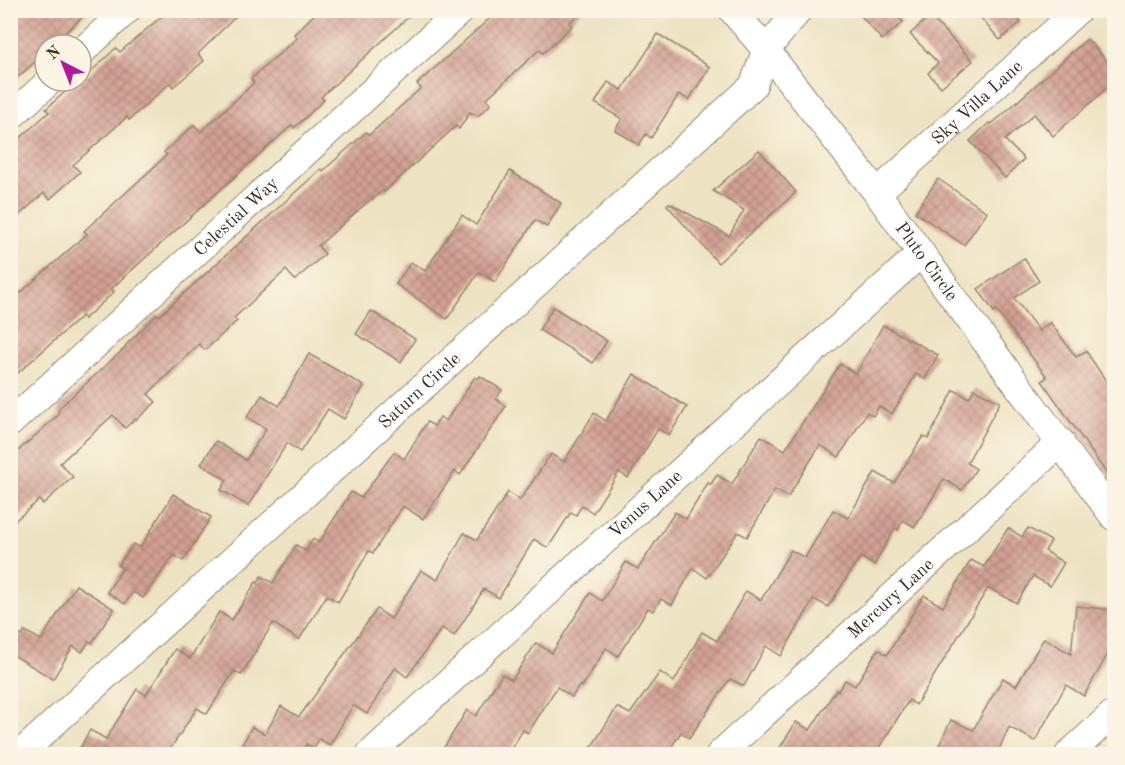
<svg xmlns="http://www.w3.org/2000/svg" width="1125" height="765" font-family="'Old Standard TT',serif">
	<defs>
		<pattern id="building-cross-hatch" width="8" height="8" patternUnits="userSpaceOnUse" patternTransform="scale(1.5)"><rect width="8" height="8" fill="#d3a194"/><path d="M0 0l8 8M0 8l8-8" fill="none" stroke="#ac8378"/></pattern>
	</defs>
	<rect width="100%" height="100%" fill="#fcf5e5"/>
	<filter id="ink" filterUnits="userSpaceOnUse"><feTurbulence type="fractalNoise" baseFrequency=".0167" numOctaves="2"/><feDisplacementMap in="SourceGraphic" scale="12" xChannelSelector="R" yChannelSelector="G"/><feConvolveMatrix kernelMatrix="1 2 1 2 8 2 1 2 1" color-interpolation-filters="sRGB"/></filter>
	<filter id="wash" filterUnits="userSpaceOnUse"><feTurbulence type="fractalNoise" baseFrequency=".008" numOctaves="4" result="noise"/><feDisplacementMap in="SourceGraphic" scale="24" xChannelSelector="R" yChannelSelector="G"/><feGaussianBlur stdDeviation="1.35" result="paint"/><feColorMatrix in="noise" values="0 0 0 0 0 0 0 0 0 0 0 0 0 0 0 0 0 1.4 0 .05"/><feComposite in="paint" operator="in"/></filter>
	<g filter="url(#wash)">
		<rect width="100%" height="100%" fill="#ede2c1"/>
		<g id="blocks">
			<g fill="url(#building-cross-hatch)">
				<polygon points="10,10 90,10 52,45 45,45 45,53 10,84"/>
				<polygon points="169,10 242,10 198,54 204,61 173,87 170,83 129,120 127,117 73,165 80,172 50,199 44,193 10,223 10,147 49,112 46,109 76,82 77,84 81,81 116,48 120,52"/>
				<polygon points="319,10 416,10 321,97 324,100 294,128 292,125 111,289 114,292 84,319 82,316 10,380 10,302 87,234 84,231 167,155 164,152 194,125 201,132 254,83 251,79 297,38 294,34"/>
				<polygon points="499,10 583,10 569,23 572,26 543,53 539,50 486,99 491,104 478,116 470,112 459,129 456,126 384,192 383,190 373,199 372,198 318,246 325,254 295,280 286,270 234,318 237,321 205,350 199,344 148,394 156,402 136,420 135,419 125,428 113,415 60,463 73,477 43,504 39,500 10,525 10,458 58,415 59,408 126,347 125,346 157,314 159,316 321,169 323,171 366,132 369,135 421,88 417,84"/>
				<polygon points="856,10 892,10 903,22 882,40"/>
				<polygon points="974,10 1010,10 1021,22 1000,40"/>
				<polygon points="930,16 973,61 941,87 928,73 938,63 910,34"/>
				<polygon points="658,34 710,67 689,100 679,94 651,138 646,134 639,145 615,130 622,119 595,103 608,82 622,90"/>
				<polygon points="1087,39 1114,68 1114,82 1053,136 1034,114 1005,140 1024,159 1005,178 970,141 989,123 991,124 1000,117"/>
				<polygon points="759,150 796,192 718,263 667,205 669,203 729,236 744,210 713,191"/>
				<polygon points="510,171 561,203 547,227 535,220 495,282 479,272 447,319 396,284 411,262 425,271 462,215 476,225"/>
				<polygon points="938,179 987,212 964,245 915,212"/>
				<polygon points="1024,258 1039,281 1014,298 1039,331 1050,322 1076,357 1086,351 1114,393 1114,484 1042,381 1047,377 996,310 994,312 978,289"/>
				<polygon points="553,307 607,341 593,363 539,330"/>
				<polygon points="371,311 415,339 401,362 356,334"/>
				<polygon points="883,325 938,355 925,379 916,374 892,414 879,406 873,416 867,412 839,457 820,445 788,497 775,490 747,537 738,532 707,578 693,568 672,605 661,599 653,611 648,608 618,656 606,648 582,687 580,685 572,697 557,687 528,733 523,730 508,754 440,754 467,710 476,716 502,674 512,680 536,643 552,653 590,593 602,601 626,562 638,569 675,512 686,519 708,483 711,484 717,475 732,484 761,436 785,450 840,364 856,374"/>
				<polygon points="309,354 364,386 344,419 328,409 300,452 287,443 248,506 221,490 227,480 201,464 216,441 246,460 266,429 247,417 262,395 279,406"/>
				<polygon points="634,374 687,407 669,435 658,429 628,478 619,472 593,513 582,505 576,515 571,512 548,548 534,539 499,598 484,589 454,636 442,628 407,677 395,668 367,714 353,705 330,745 319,739 314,749 306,744 301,753 305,754 237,754 252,727 265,734 281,706 299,717 377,609 391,619 421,570 437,580 464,533 477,540 508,492 520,500 551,454 564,462 594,413 606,421"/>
				<polygon points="480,376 502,390 496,399 506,406 460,475 455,471 423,519 403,506 373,553 369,551 338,602 327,595 299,640 273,623 241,675 234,671 207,714 197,708 167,754 77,754 90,730 106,739 137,689 146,695 175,649 190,659 219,612 232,620 256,582 258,583 261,576 273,583 296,545 306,551 313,539 319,543 351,492 361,498 394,452 404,459 427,422 434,426 440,417 446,421 475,377 478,379"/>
				<polygon points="974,389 1000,402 967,463 976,469 962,490 944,479 915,527 903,520 898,530 895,528 874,565 860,557 828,607 814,599 781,656 766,646 744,686 730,679 689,738 681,732 667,754 587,754 617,707 630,714 660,672 674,682 702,632 717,641 746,591 761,600 791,550 805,558 833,510 848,518 875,472 894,483 923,436 928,439 954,390 969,398"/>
				<polygon points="173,494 211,517 183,561 174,555 143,598 133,592 125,604 107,592 123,568 118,566 133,544 140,548"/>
				<polygon points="1008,528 1022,537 1028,528 1051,541 1045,551 1064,563 1050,586 1033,576 1017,603 988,588 916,705 909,700 875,754 776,754 796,722 810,730 836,690 838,691 845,680 855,686 878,649 887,655 924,595 943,607 971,560 984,567"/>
				<polygon points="76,585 114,609 92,643 89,641 82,652 73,646 53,679 10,653 10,630 22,636 25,631 41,640"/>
				<polygon points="1076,606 1114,610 1114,643 1084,696 1066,685 1035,741 1009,727 997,754 935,754 951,720 973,730 1003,678 1016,686 1044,638 1071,654"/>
			</g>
		</g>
	</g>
	<g filter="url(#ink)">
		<use href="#blocks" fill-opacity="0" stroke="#948670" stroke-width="1.5"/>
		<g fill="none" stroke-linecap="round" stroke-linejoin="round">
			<g stroke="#948670" stroke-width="29">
				<g id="minor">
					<path id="s1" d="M732,10L766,50L877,193L1114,517"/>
					<polyline points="81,52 127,10"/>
					<polyline points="10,117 50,81"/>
					<path id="s2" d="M877,193L1078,10"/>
					<path id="s3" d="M10,423L461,10"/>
					<path id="s4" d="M20,754L753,86L766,50L799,10"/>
					<path id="s5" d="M370,754L921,253"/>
					<path id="s6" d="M720,754L1061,442"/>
					<polyline points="1069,754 1114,713"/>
				</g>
			</g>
			<use href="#minor" stroke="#fff" stroke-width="27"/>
		</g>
	</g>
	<g text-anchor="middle" stroke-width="4.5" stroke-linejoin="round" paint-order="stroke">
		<g font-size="18" fill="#3b2a1e" stroke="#fcf5e5">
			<text dy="6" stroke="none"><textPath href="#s2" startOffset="135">Sky Villa Lane</textPath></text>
			<text dy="6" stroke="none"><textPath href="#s3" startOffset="306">Celestial Way</textPath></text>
			<text dy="6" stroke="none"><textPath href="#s1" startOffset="318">Pluto Circle</textPath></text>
			<text dy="6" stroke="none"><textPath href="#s4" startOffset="540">Saturn Circle</textPath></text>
			<text dy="6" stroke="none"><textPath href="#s5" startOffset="372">Venus Lane</textPath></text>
			<text dy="6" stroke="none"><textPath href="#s6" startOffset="231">Mercury Lane</textPath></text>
		</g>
	</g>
	<rect width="1125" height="765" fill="none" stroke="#fcf5e5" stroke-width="36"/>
	<g transform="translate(63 63) rotate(318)"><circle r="28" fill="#fcf5e5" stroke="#afa495" stroke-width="1.5"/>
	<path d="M0-4.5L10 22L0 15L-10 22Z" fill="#b5179e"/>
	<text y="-9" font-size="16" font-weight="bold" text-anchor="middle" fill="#3b2a1e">N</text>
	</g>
</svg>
